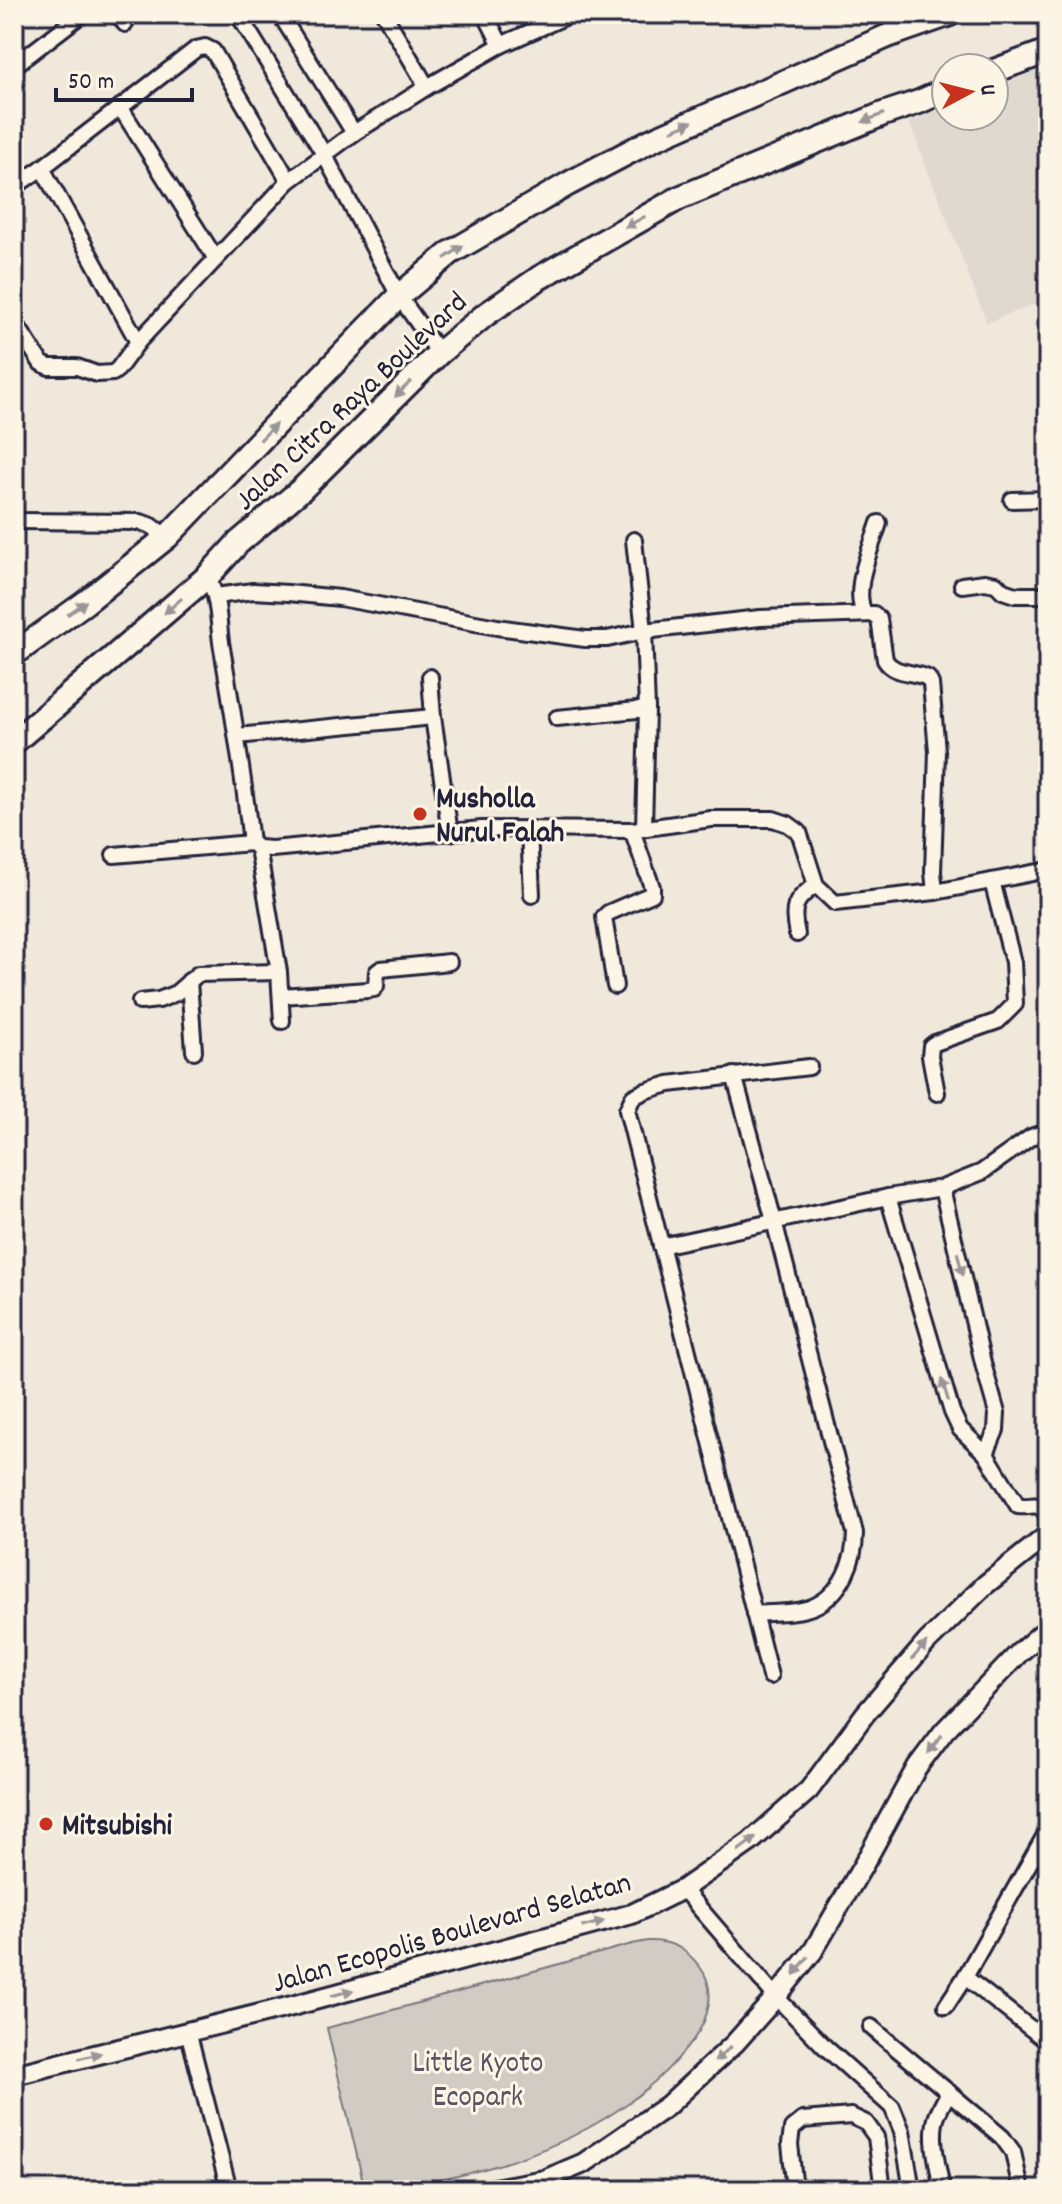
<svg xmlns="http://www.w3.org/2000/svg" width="1062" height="2204" font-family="Dekko,sans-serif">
	<rect width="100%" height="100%" fill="#efe8db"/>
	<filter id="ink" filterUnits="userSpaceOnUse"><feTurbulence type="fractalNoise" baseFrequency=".0125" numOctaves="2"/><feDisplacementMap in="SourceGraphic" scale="16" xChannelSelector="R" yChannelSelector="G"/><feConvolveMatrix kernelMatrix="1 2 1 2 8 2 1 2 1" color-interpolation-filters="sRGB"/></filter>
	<g filter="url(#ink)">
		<polygon fill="#e0d9cf" points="1048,66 1048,299 987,323 909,122 946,107 946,116 994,116 994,88"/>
		<path fill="#d1cbc3" stroke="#7a767f" stroke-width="2" d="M648,1941C672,1940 686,1949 700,1967C717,1989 709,2019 693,2040C634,2118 543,2157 449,2178C432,2182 413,2188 396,2190C386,2191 375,2190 365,2190L327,2028L632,1944Z"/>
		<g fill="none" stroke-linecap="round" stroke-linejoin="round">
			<g stroke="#22223b" stroke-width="20">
				<g id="minor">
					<polyline points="118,14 125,24"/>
					<polyline points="238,14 324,154 399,296 439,353"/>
					<polyline points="280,14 354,133"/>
					<polyline points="384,14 427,87"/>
					<polyline points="485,14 501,45"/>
					<polyline points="14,66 82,14"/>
					<polyline points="120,107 216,259"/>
					<polyline points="42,168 138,342"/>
					<polyline points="14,187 42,168 196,49 205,47 213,51 289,181"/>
					<polyline points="14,321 41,363 49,367 77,367 97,374 113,373 118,369 138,342 289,181 354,133 427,87 501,45 571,14"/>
					<polyline points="1012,500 1048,499"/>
					<polyline points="14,521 140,522 152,526 167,537"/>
					<polyline points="634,540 644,631 647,709"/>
					<polyline points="962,585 985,582 996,584 1003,591 1015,595 1048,595"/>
					<path d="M212,587C220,606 218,628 222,648C233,713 244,778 251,843"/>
					<path d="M216,596L253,591L288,593L340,598L497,627L585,639H607L644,631L760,618L874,614L879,619L885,660C894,675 913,671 928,678L931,684L937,751L933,872L935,892"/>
					<path d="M864,613C852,588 871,549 879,523"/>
					<polyline points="430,677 433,717 450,833"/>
					<polyline points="557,718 647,709 644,828"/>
					<polyline points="237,736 433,717"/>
					<polyline points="529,830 532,895"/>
					<polyline points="258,848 279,972 282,1021"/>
					<polyline points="114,855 251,843 258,848 272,849 482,829 632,830 711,819 773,819 788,824 799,832 816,885 835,903 935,892 1048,870"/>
					<path d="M797,934C791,908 794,899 816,885"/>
					<polyline points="189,981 194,1051"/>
					<polyline points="615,986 604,917 608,913 652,894 652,887 632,830"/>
					<polyline points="281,996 368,990 374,989 376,986 377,972 381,969 449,962"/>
					<polyline points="140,1002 159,1000 176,993 198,974 279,972"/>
					<path d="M734,1075L774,1221L855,1533C855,1549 852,1561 845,1575C824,1616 794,1611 754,1614"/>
					<polyline points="937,1093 930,1056 931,1046 935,1043 998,1021 1015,1004 1013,962 992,881"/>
					<polyline points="942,1188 984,1367 997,1413 996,1430 986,1454"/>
					<path d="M888,1197L952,1412L960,1429L986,1454L1018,1506C1035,1508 1038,1499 1048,1517"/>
					<polyline points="661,1246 888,1197 942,1188 982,1172 1031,1137 1048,1131"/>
					<polyline points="770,1676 627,1110 633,1097 645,1091 669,1084 809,1067"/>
					<polyline points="683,1889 776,1997 825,2047 892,2107 902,2131 912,2190"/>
					<polyline points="965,1977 1048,2042"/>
					<polyline points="946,2006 965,1977 1048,1830"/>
					<polyline points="871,2027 1002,2137 1013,2152 1021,2190"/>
					<polyline points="188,2031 229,2190"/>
					<polyline points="795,2190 790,2144 792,2129 803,2120 851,2116 866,2123 876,2137 883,2190"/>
					<path d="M942,2190C939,2169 931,2144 935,2123C937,2112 944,2102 949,2092"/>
				</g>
			</g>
			<g stroke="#22223b" stroke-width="24">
				<g id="tertiary">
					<polyline points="14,2075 292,2006 632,1914 683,1889 750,1842 809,1790 865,1714 927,1642 985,1585 1048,1535"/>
					<polyline points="489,2190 544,2180 584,2163 667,2106 735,2043 776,1997 813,1951 864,1864 917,1767 944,1731 1019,1653 1048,1628"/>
				</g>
			</g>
			<g stroke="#22223b" stroke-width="28">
				<g id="secondary">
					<polyline points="994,71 1048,51"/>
					<polyline points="14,654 86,602 167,537 399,296 450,253 568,184 652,140 890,35 950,14"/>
					<polyline points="14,742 208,576 238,543 302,489 439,353 485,315 539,278 679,198 883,114 919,102 946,90"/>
				</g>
			</g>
			<use href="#minor" stroke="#fcf5e5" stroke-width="14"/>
			<use href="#tertiary" stroke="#fcf5e5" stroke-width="18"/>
			<use href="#secondary" stroke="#fcf5e5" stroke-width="22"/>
		</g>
		<defs><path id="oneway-solid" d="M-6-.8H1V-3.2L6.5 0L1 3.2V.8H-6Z" transform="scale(2)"/></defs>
		<g fill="#9a9698">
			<use href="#oneway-solid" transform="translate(873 118) rotate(158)"/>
			<use href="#oneway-solid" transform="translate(682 126) rotate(-24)"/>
			<use href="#oneway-solid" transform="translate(635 222) rotate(151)"/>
			<use href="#oneway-solid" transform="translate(454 252) rotate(-34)"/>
			<use href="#oneway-solid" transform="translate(403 389) rotate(135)"/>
			<use href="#oneway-solid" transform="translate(268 432) rotate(-46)"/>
			<use href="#oneway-solid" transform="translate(173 606) rotate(139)"/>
			<use href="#oneway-solid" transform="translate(77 608) rotate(-36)"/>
			<use href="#oneway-solid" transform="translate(960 1264) rotate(77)"/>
			<use href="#oneway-solid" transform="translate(945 1390) rotate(-107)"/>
			<use href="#oneway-solid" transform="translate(919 1651) rotate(-49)"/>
			<use href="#oneway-solid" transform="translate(935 1744) rotate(127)"/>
			<use href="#oneway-solid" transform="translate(747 1844) rotate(-37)"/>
			<use href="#oneway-solid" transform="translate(593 1924) rotate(-15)"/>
			<use href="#oneway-solid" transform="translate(801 1966) rotate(128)"/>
			<use href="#oneway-solid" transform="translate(342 1993) rotate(-15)"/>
			<use href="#oneway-solid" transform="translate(723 2054) rotate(137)"/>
			<use href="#oneway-solid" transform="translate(90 2056) rotate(-14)"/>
		</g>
	</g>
	<g fill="#c8321e" stroke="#fcf5e5" stroke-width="3">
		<circle cx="420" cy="814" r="8"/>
		<circle cx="46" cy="1824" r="8"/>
	</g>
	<g text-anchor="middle" stroke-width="6" stroke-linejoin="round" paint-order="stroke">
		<g font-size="30" fill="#22223b" stroke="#fcf5e5">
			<text transform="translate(350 400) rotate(-43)" y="10">Jalan Citra Raya Boulevard</text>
			<text transform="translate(451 1931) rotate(-16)" y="10">Jalan Ecopolis Boulevard Selatan</text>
		</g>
		<g font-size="30" font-weight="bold" fill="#22223b" stroke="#fcf5e5" text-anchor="start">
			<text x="436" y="807">Musholla<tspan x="436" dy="34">Nurul Falah</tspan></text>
			<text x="62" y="1834">Mitsubishi</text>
		</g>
		<g font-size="30" fill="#575564" stroke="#fcf5e5">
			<text x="478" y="2071">Little Kyoto<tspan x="478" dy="34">Ecopark</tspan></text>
		</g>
	</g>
	<rect width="1062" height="2204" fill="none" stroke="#fcf5e5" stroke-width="48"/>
	<rect x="24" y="24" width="1014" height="2156" fill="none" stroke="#22223b" stroke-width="3" filter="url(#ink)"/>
	<g transform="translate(970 92) rotate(83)"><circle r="38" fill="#fcf5e5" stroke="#a5a1a1" stroke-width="2"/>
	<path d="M0-6L14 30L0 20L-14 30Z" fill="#c8321e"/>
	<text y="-12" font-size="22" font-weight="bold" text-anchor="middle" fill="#22223b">U</text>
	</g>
	<path d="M56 88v12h136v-12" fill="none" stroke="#22223b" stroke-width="4"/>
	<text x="68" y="88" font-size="24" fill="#22223b" stroke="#fcf5e5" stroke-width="6" paint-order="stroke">50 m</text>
</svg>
